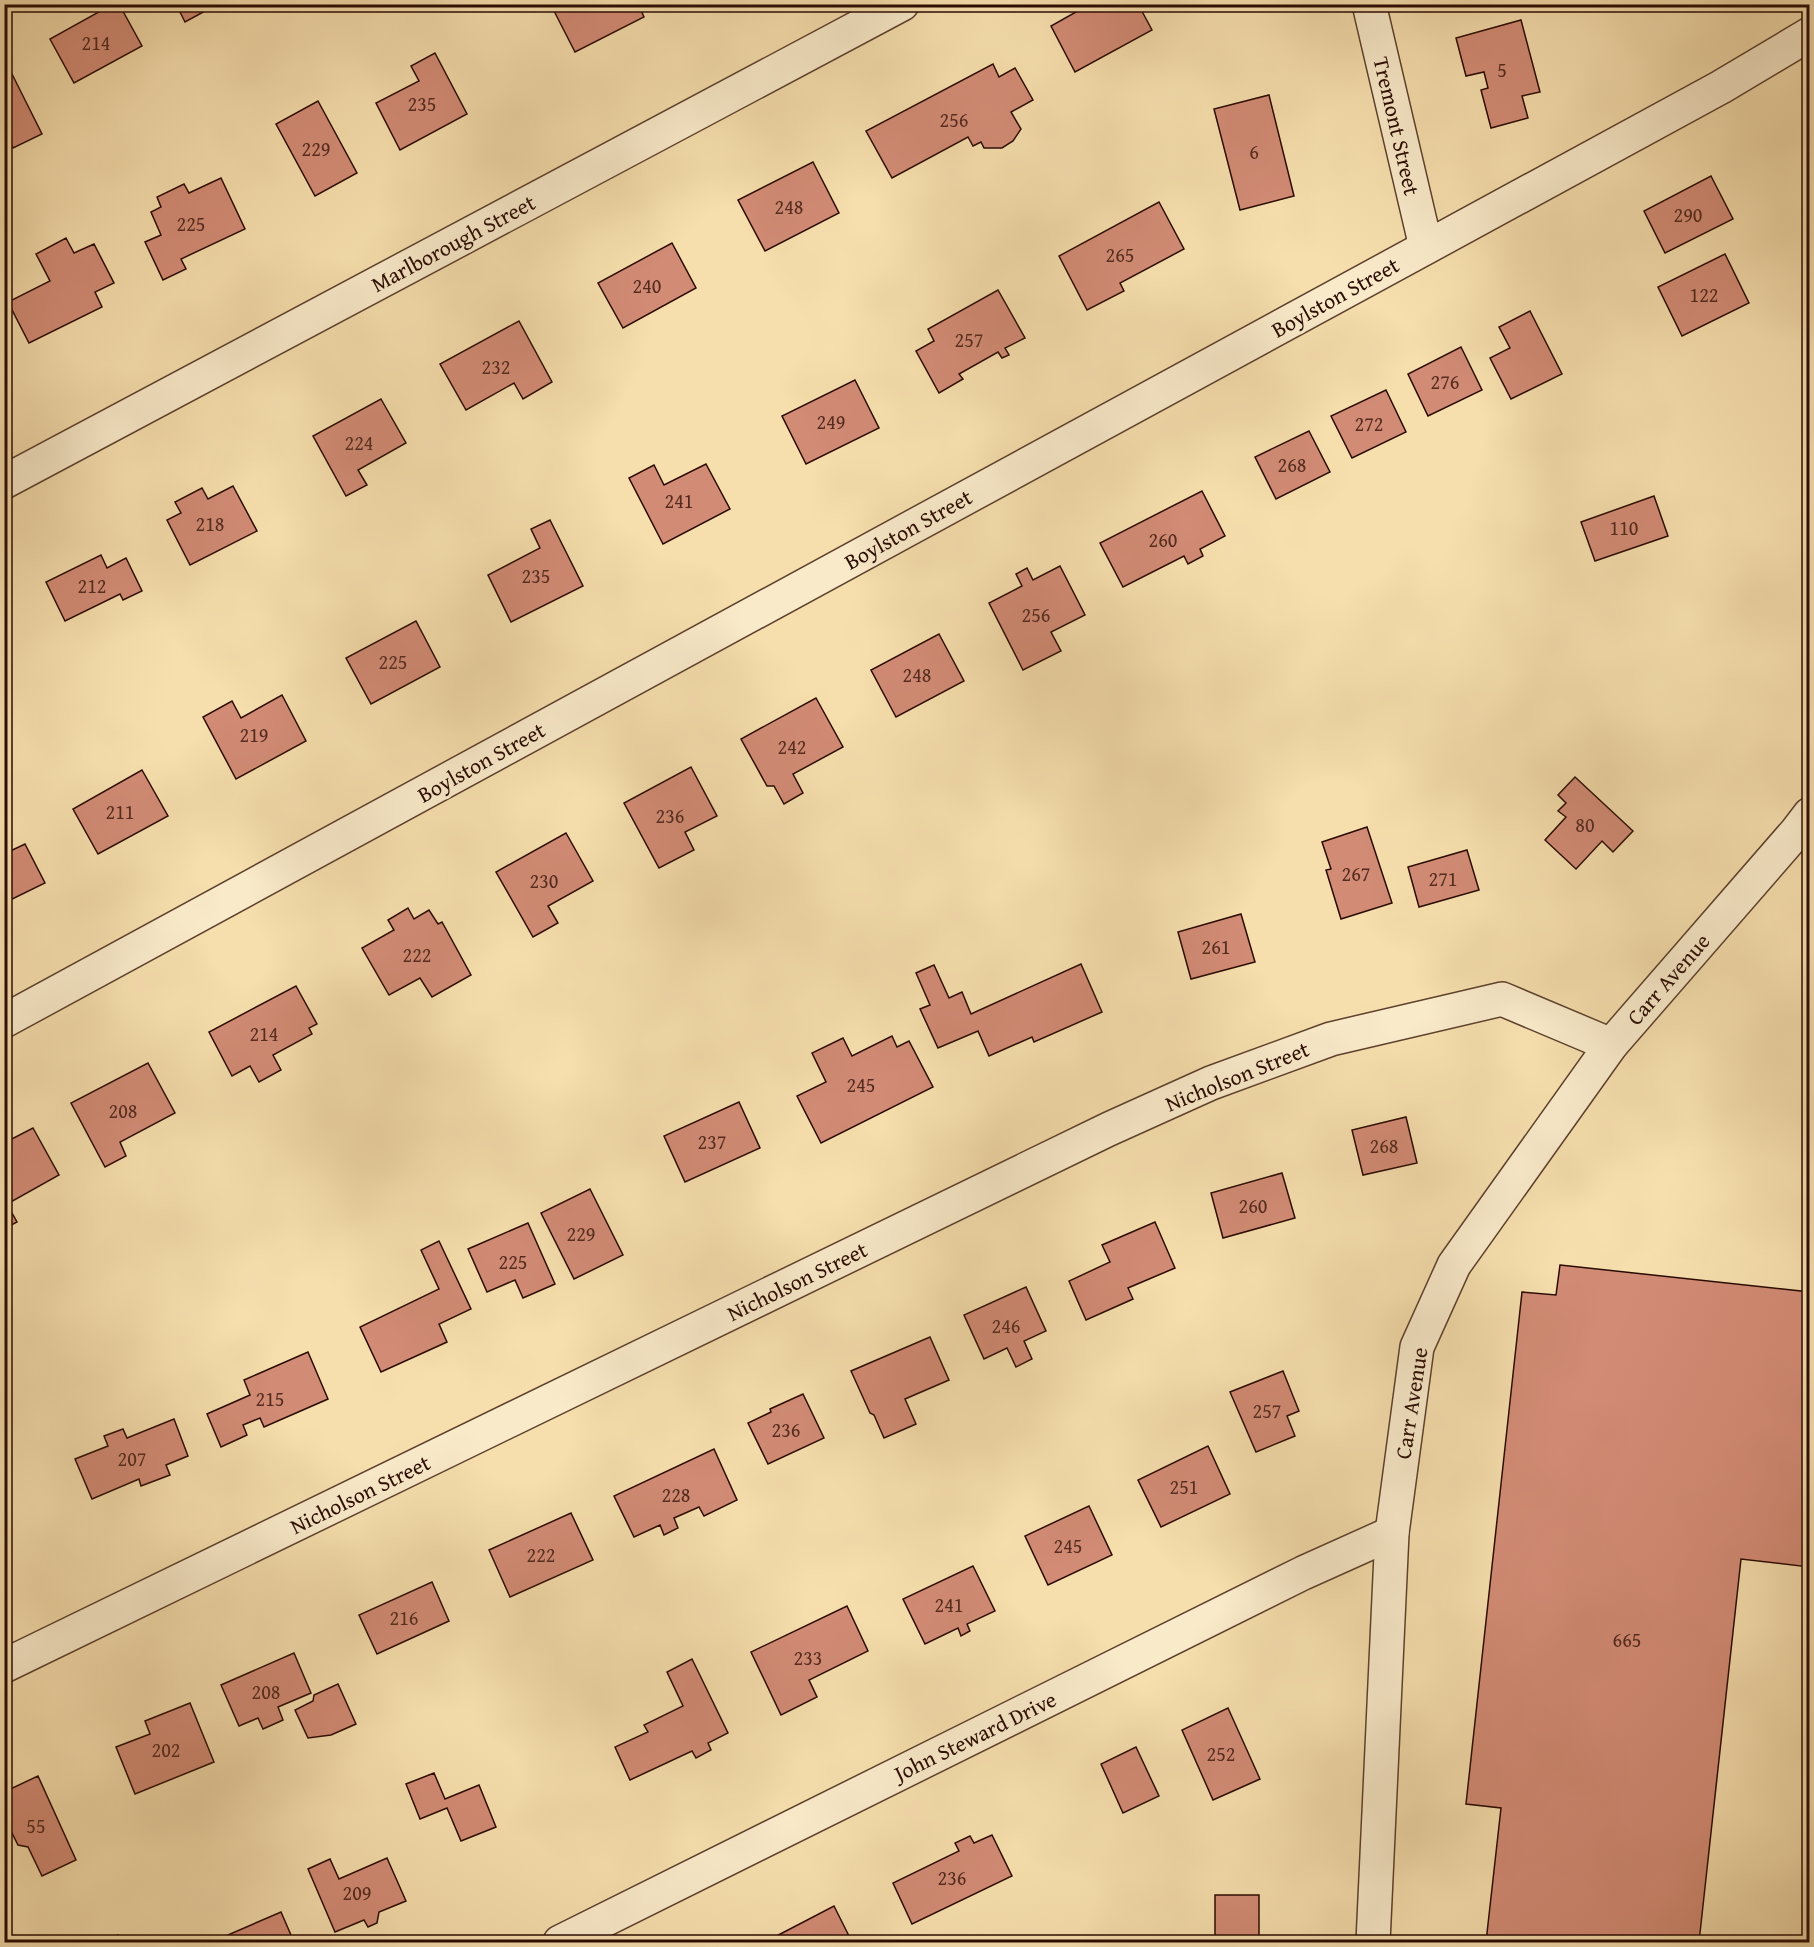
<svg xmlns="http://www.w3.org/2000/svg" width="1814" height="1947" font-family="'Gentium Book Plus',serif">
	<rect width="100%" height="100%" fill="#f6dead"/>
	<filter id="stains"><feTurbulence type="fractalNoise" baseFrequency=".00333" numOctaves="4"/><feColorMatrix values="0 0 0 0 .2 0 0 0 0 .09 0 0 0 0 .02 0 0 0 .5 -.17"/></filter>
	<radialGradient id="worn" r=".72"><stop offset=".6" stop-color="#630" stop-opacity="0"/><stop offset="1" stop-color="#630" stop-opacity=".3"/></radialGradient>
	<g fill="#d28b75" stroke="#2a0b02" stroke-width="1.5">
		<polygon points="113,4 119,4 142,46 74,83 50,39"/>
		<polygon points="176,4 218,4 185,22"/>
		<polygon points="555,4 638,4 644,17 575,52 552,7"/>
		<polygon points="1090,4 1138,4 1152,30 1075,72 1051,26"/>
		<polygon points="1521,20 1540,92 1522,96 1528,118 1491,128 1481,90 1488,88 1484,72 1466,76 1456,38"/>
		<polygon points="435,53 467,114 400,150 376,103 419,81 411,66"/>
		<polygon points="993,64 999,77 1015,68 1033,100 1011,112 1021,129 1013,141 1002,148 984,148 981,142 973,146 968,137 892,178 866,131"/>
		<polygon points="9,68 42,134 13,148 7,135 4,137 4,70"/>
		<polygon points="1269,95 1294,196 1240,210 1214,109"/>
		<polygon points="318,101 357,173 315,196 276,124"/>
		<polygon points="813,162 839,213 765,251 738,200"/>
		<polygon points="1711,176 1733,219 1665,253 1644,211"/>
		<polygon points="221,178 245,229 181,259 186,269 163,280 145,242 161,235 151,212 161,207 157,197 184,184 189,193"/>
		<polygon points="1159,202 1184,249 1120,283 1124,291 1087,310 1059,256"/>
		<polygon points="66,238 74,253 94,244 114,283 95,292 102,307 29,343 8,302 50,281 36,254"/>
		<polygon points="672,243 696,288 623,328 598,283"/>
		<polygon points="1725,254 1749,303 1682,336 1658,287"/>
		<polygon points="998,290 1025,338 1005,348 1009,355 1002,358 998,352 959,374 963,379 939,393 916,351 934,341 928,329"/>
		<polygon points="1530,311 1562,374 1511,399 1490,358 1510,348 1499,327"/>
		<polygon points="519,321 552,382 523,399 514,383 466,410 440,364"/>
		<polygon points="1461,347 1482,390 1428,416 1408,374"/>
		<polygon points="855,380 879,428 806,464 782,416"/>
		<polygon points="1386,390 1406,432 1352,458 1331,416"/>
		<polygon points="381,399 406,443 358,470 367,485 346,496 313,436"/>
		<polygon points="1309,431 1330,472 1276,499 1255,457"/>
		<polygon points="706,464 730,509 663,544 629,478 654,465 664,485"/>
		<polygon points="233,486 257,531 190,565 167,520 181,513 175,502 202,488 208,499"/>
		<polygon points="1202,491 1225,536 1200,549 1203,556 1188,564 1184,556 1123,587 1100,543"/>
		<polygon points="1654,496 1668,536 1595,561 1581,522"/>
		<polygon points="550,520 583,586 511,622 488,575 540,548 531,529"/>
		<polygon points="101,555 107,568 126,558 142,591 123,600 120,594 65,621 46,582"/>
		<polygon points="1060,566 1085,615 1051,632 1061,651 1023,670 989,603 1022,586 1016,574 1027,568 1033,580"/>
		<polygon points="416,621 440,667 371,704 346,658"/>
		<polygon points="939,634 964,681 896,717 871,670"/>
		<polygon points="282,695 306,741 236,779 203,717 232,701 241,718"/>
		<polygon points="816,698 843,747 793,774 803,793 784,804 774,786 767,786 741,739"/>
		<polygon points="691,767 717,816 685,832 694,850 659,868 624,803"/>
		<polygon points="142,770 168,816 98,854 73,809"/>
		<polygon points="1575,777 1633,831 1613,852 1602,841 1576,869 1545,840 1566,817 1558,811 1566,803 1558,795"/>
		<polygon points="1367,827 1392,903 1341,919 1326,870 1331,869 1322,842"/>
		<polygon points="566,833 593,881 548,906 558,923 533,937 496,872"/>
		<polygon points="25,844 45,883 4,903 4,854"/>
		<polygon points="1467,850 1479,890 1419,907 1408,867"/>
		<polygon points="408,908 414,919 429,910 438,924 442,922 471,975 432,997 420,978 389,995 362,948 394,930 388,920"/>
		<polygon points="1241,914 1255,962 1191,979 1178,932"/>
		<polygon points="1081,964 1102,1012 1034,1042 1032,1037 989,1056 978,1031 938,1048 920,1009 930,1005 916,973 934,965 949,998 962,992 971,1014"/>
		<polygon points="296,986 317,1024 309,1028 312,1034 273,1055 281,1070 259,1082 250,1066 232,1076 209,1032"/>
		<polygon points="892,1036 897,1047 909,1041 933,1087 821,1143 797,1096 826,1082 812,1053 843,1038 852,1056"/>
		<polygon points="148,1063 175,1113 120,1142 126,1156 105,1167 71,1103"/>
		<polygon points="739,1102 760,1148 685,1182 664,1136"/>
		<polygon points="1406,1117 1417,1163 1363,1175 1352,1130"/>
		<polygon points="33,1128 59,1175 7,1204 17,1222 4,1229 4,1143"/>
		<polygon points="1282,1173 1295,1218 1223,1238 1211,1193"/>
		<polygon points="590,1189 623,1255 574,1279 541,1213"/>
		<polygon points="1155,1222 1175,1268 1128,1288 1133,1299 1086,1320 1069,1281 1110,1262 1102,1245"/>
		<polygon points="528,1223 555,1284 523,1298 515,1280 487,1292 468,1249"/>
		<polygon points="439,1241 471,1309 439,1324 447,1342 381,1372 360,1327 439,1289 421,1250"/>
		<polygon points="1560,1265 1810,1292 1809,1567 1741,1559 1699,1942 1486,1942 1501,1808 1466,1804 1522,1292 1556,1295"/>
		<polygon points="1026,1287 1046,1331 1024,1341 1032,1359 1016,1367 1007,1348 984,1359 964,1315"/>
		<polygon points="930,1337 949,1380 905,1399 916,1424 884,1438 874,1415 870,1413 851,1371"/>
		<polygon points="308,1352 328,1399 264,1427 260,1418 243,1425 247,1435 221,1447 207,1414 250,1395 244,1380"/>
		<polygon points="1283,1371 1299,1411 1287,1416 1295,1436 1256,1452 1230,1392"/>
		<polygon points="803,1394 824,1438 768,1464 748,1423 771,1412 770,1409"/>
		<polygon points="174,1419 188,1456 166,1465 170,1475 141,1486 139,1479 92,1499 75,1459 108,1446 104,1436 123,1429 127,1438"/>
		<polygon points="1208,1446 1230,1494 1161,1527 1138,1480"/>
		<polygon points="714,1449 737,1500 704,1516 699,1507 674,1518 678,1528 664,1535 660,1525 634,1537 614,1496"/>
		<polygon points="1089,1506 1112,1555 1048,1585 1025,1536"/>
		<polygon points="571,1513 593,1560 510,1597 489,1550"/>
		<polygon points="973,1566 995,1611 967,1624 970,1631 961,1636 958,1628 925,1644 903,1599"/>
		<polygon points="432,1582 449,1621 377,1654 359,1615"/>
		<polygon points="847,1606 868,1651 809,1680 817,1697 781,1715 751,1652"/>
		<polygon points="294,1653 311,1693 278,1707 283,1720 263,1729 258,1718 239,1726 221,1685"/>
		<polygon points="692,1659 728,1733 708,1743 711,1750 696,1758 692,1751 630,1780 615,1747 648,1732 644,1725 683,1706 667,1672"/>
		<polygon points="338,1684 356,1724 331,1735 308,1738 295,1710 313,1701 314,1695"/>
		<polygon points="190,1703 214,1762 135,1794 116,1747 150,1734 145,1721"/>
		<polygon points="1228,1708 1260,1779 1213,1800 1182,1730"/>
		<polygon points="1136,1747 1159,1796 1123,1813 1101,1764"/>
		<polygon points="434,1773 445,1799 479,1785 496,1827 461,1841 447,1808 420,1819 406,1784"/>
		<polygon points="38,1776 76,1860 42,1876 28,1847 18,1845 4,1817 4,1792"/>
		<polygon points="992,1835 1012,1876 912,1924 893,1883 959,1851 955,1843 970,1836 974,1843"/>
		<polygon points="387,1858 406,1901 379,1912 377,1923 368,1927 364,1920 335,1932 308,1869 330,1859 339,1879"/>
		<rect x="1215" y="1895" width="44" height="47"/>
		<polygon points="834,1906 852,1942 765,1942"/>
		<polygon points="281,1912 294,1942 215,1942 214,1941"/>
		<polygon points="118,1935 122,1942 102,1942"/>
	</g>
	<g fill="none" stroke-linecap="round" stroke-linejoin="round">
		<g stroke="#5d402d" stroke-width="36">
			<g id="minor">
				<polyline points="1369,4 1426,247"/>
				<polyline points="4,482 902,4"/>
				<polyline points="4,1021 1721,87 1810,34"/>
				<polyline points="4,1666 1109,1129 1211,1083 1331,1039 1502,999 1611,1045"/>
				<polyline points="560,1942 1303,1573 1392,1533"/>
				<polyline points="1373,1942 1392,1533 1417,1347 1454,1265 1611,1045 1797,831 1810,814"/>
			</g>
		</g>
		<use href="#minor" stroke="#f9eaca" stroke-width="33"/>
	</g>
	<g text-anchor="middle" stroke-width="6" stroke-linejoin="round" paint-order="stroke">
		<g font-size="20" fill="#542b1f">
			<text x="96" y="50">214</text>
			<text x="1502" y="77">5</text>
			<text x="422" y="111">235</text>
			<text x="954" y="127">256</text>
			<text x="316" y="156">229</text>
			<text x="1254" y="159">6</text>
			<text x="789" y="214">248</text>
			<text x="1688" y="222">290</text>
			<text x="191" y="231">225</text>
			<text x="1120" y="262">265</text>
			<text x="647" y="293">240</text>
			<text x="1704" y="302">122</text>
			<text x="969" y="347">257</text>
			<text x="496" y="374">232</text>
			<text x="1445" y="389">276</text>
			<text x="831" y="429">249</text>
			<text x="1369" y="431">272</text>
			<text x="359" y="450">224</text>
			<text x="1292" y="472">268</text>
			<text x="679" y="508">241</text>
			<text x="210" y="531">218</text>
			<text x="1624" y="535">110</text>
			<text x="1163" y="547">260</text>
			<text x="536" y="583">235</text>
			<text x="92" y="593">212</text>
			<text x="1036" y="622">256</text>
			<text x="393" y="669">225</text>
			<text x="917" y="682">248</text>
			<text x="254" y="742">219</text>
			<text x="792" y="754">242</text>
			<text x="120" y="819">211</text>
			<text x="670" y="823">236</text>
			<text x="1585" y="832">80</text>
			<text x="1356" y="881">267</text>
			<text x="1443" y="886">271</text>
			<text x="544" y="888">230</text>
			<text x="1216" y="954">261</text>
			<text x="417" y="962">222</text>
			<text x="264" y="1041">214</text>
			<text x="861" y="1092">245</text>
			<text x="123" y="1118">208</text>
			<text x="712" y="1149">237</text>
			<text x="1384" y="1153">268</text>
			<text x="1253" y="1213">260</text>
			<text x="581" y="1241">229</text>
			<text x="513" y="1269">225</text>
			<text x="1006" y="1333">246</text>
			<text x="270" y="1406">215</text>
			<text x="1267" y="1418">257</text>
			<text x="786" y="1437">236</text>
			<text x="132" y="1466">207</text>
			<text x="1184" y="1494">251</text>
			<text x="676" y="1502">228</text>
			<text x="1068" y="1553">245</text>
			<text x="541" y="1562">222</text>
			<text x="949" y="1612">241</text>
			<text x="404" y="1625">216</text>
			<text x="1627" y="1647">665</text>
			<text x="808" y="1665">233</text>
			<text x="266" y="1699">208</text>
			<text x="166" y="1757">202</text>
			<text x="1221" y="1761">252</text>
			<text x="36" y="1833">55</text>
			<text x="952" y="1885">236</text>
			<text x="357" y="1900">209</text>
		</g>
		<g font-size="22" fill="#2a0b02" stroke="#f9eaca">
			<text transform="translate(1397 126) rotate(77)" y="8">Tremont Street</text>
			<text transform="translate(453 243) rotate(-28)" y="8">Marlborough Street</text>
			<text transform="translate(1335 297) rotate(-29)" y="8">Boylston Street</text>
			<text transform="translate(908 529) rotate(-29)" y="8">Boylston Street</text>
			<text transform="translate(481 762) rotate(-29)" y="8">Boylston Street</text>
			<text transform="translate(1668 979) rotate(-49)" y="8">Carr Avenue</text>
			<text transform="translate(1237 1076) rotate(-22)" y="8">Nicholson Street</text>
			<text transform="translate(797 1281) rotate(-26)" y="8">Nicholson Street</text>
			<text transform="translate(1411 1403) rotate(-81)" y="8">Carr Avenue</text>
			<text transform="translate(360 1494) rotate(-26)" y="8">Nicholson Street</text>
			<text transform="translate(975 1736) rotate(-26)" y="8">John Steward Drive</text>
		</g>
	</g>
	<rect width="1814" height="1947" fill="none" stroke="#f6dead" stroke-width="24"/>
	<rect x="6" y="6" width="1802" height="1935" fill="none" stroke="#2a0b02" stroke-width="3"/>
	<rect x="12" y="12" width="1790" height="1923" fill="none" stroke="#2a0b02" stroke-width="1.5"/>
	<rect width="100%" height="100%" filter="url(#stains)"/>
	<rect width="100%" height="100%" fill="url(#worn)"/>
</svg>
